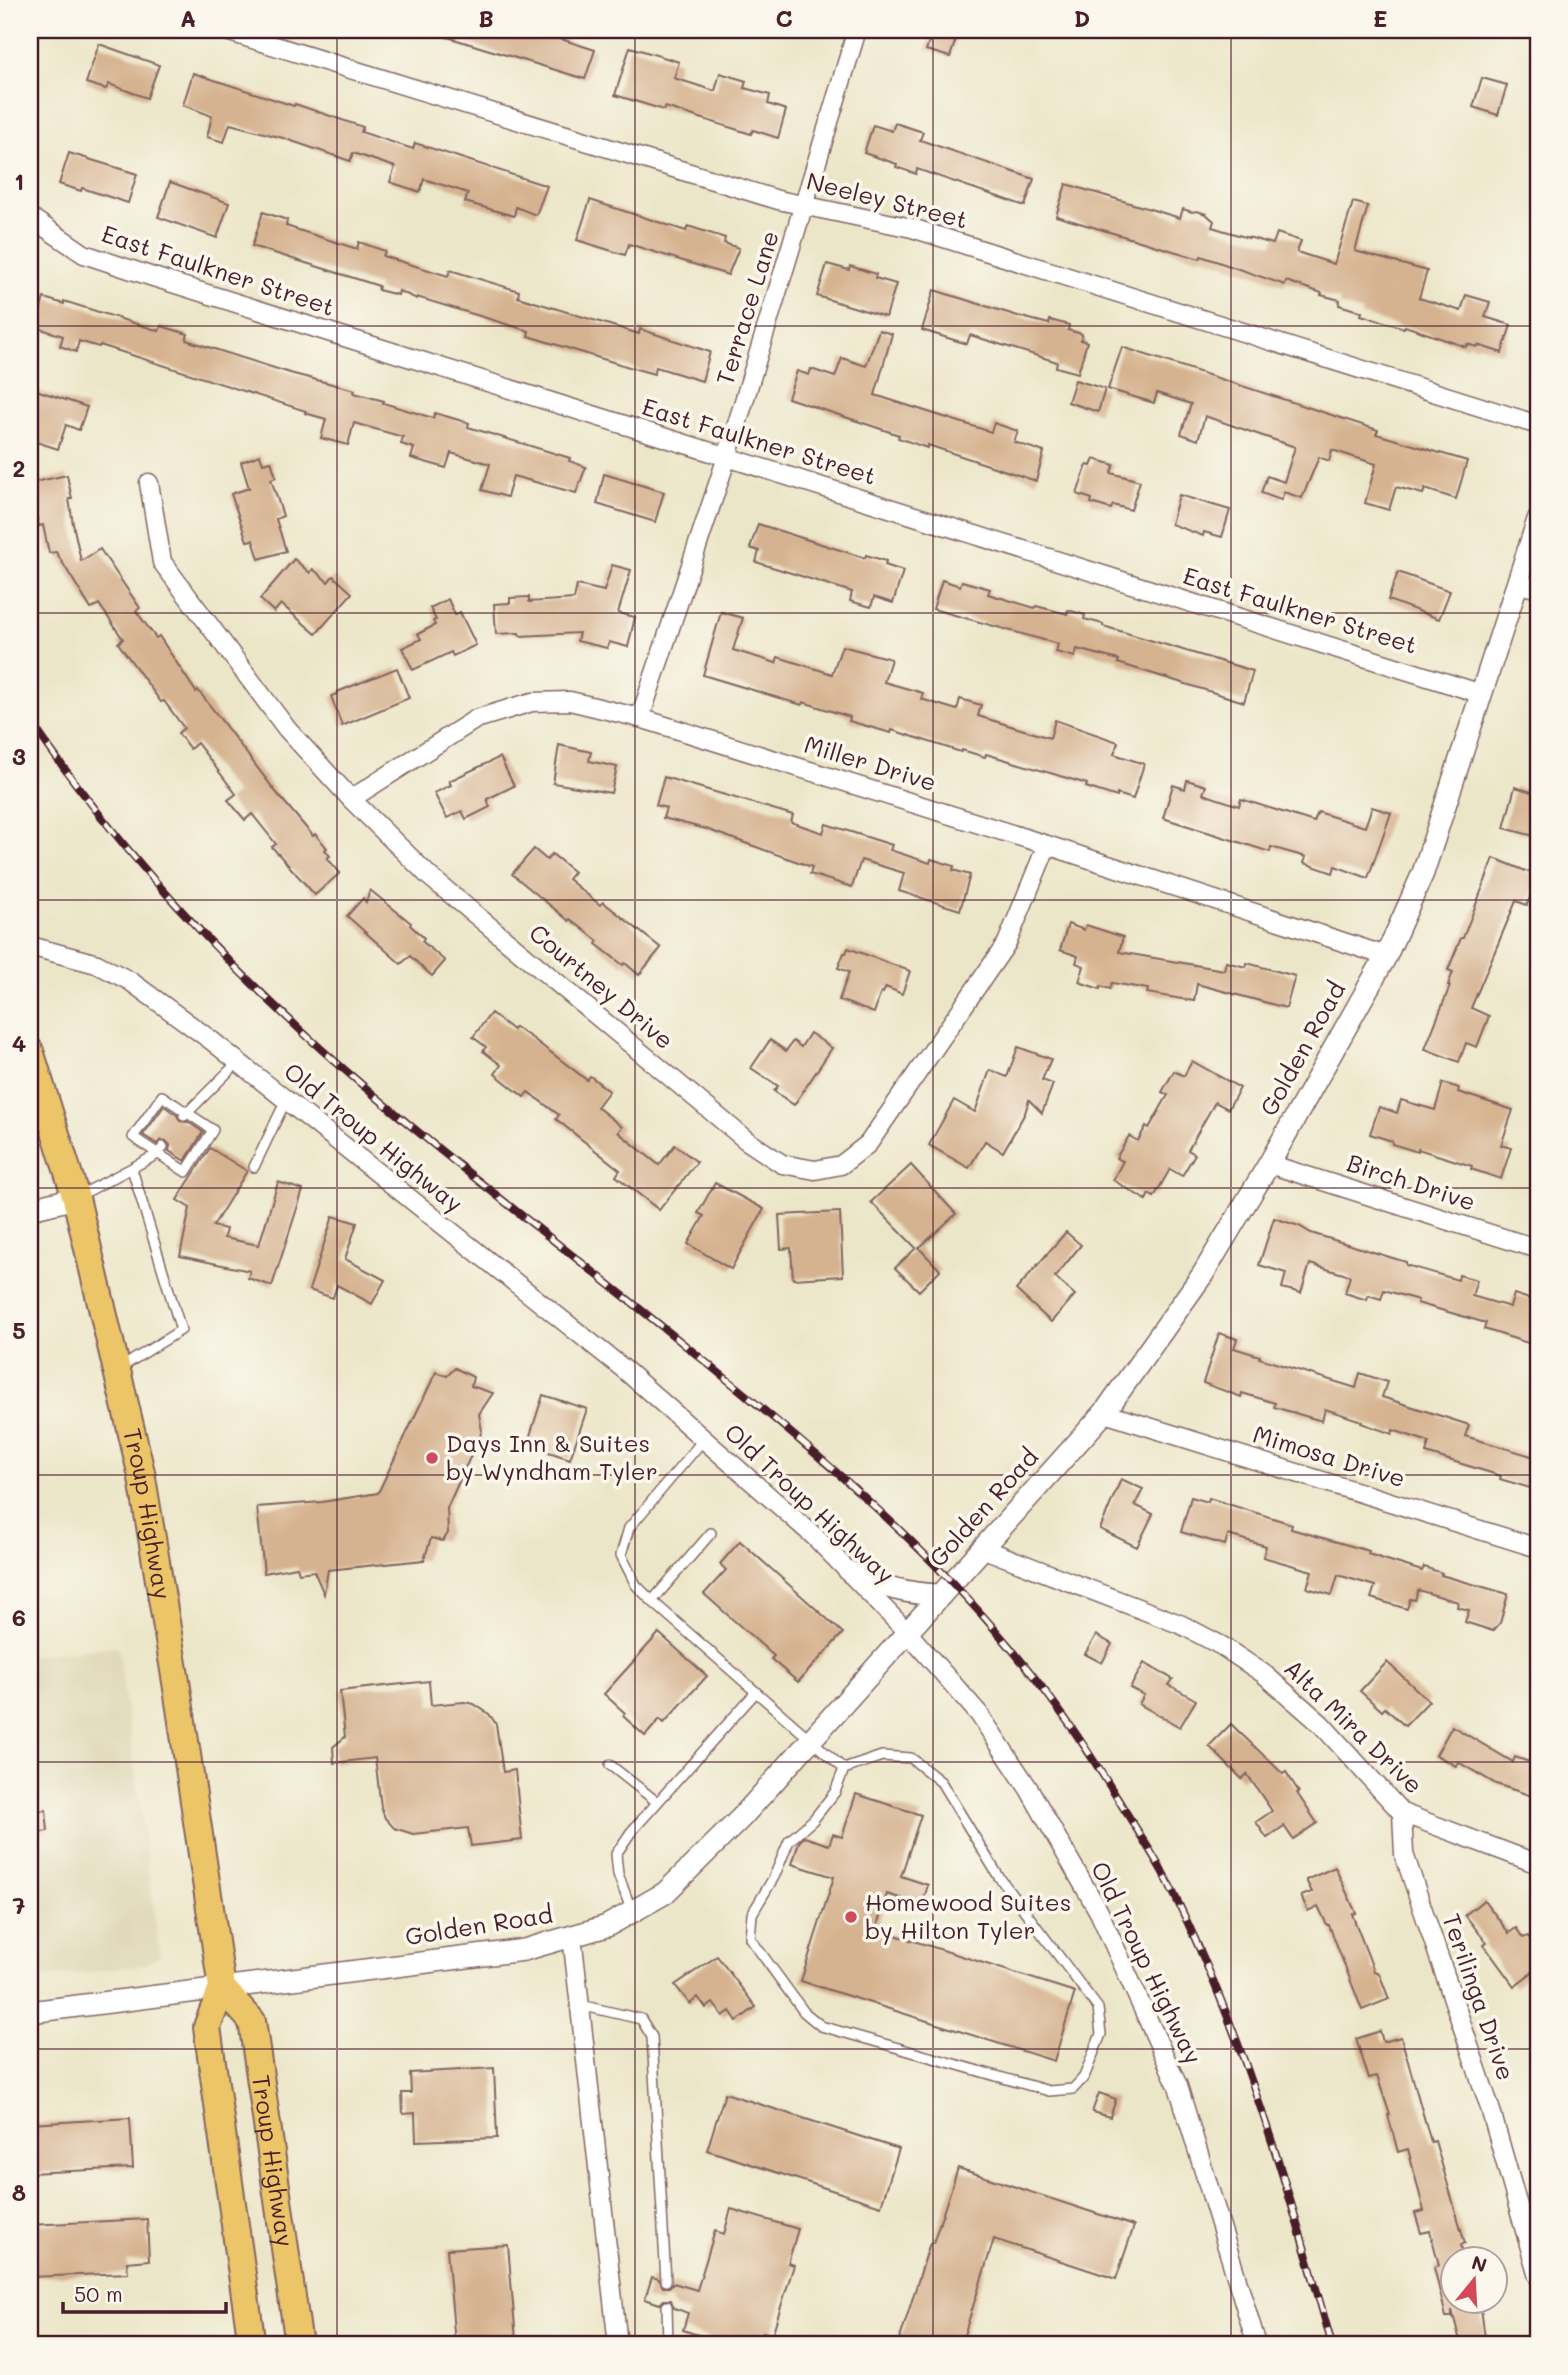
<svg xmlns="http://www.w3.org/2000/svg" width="1568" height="2375" font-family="Mali,sans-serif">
	<rect width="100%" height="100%" fill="#fbf7ec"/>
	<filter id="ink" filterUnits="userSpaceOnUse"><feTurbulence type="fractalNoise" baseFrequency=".0143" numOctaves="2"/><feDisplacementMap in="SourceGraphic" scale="14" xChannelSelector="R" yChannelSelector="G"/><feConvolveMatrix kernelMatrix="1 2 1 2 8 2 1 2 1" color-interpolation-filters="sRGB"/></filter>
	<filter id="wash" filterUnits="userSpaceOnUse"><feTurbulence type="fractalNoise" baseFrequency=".00686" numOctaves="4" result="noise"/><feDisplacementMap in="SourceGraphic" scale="28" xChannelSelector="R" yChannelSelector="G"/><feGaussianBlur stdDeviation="1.57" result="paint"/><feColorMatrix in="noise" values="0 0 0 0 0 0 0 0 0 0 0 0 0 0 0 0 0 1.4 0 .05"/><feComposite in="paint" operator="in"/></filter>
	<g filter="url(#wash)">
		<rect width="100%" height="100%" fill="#ece6c9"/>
		<polygon fill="#dfd8b7" points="118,1646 160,1956 144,1965 30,1980 30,1656"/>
		<g id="blocks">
			<g fill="#d6b390">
				<polygon points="435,30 533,30 595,50 585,79 434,33"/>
				<polygon points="933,30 959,30 950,57 926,50"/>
				<polygon points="99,44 159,65 147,98 109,84 106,89 86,83"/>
				<polygon points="630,47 679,62 674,78 715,91 720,73 746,81 744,88 770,95 768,104 786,110 778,138 753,130 751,134 665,107 664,110 615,95"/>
				<polygon points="193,73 294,106 295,104 363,127 361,132 413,149 415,143 547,186 536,215 516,207 514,216 465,202 468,193 424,179 420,192 390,182 395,167 353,153 350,161 283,138 230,124 224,142 207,137 212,116 183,105"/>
				<polygon points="1482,78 1507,85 1498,115 1473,107"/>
				<polygon points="895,123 923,132 920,140 1034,179 1025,206 917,169 916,174 896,167 897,164 864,153 873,125 892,131"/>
				<polygon points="69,153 137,174 128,203 82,188 81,191 59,184"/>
				<polygon points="170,182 229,203 217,238 158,217"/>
				<polygon points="1066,184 1180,218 1183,209 1192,212 1197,211 1206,214 1214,221 1212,227 1248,238 1248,237 1273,244 1277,233 1301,241 1297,252 1334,264 1353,202 1368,206 1355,251 1427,271 1419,298 1461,311 1466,295 1490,302 1485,317 1511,325 1502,353 1478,345 1477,347 1467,344 1466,347 1405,326 1404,328 1361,315 1362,312 1339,305 1340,300 1321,295 1322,293 1286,281 1285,285 1201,256 1200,259 1056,216"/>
				<polygon points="590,200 686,231 688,226 725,238 724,243 739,248 728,275 629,244 625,255 577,240"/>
				<polygon points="263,212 287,220 286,226 357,249 359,242 385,251 383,256 448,276 450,270 519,291 518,297 639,334 640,329 710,352 702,381 656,367 654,374 629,367 528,336 529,331 417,297 417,299 399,291 398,295 378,290 379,286 252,246"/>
				<polygon points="827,264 849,270 850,266 876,274 875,278 896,284 886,317 817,296"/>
				<polygon points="934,290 1018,316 1049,324 1050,320 1069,325 1068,330 1082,334 1081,340 1087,342 1078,373 1056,367 1057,362 970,335 967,344 922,330"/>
				<polygon points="44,298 64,304 64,301 159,331 161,326 188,334 186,340 290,373 355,390 354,393 384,401 383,403 433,418 435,413 469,423 468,427 570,458 569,461 586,467 576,493 513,476 507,497 482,490 490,464 451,453 446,468 411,458 414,448 401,444 403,437 354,423 348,445 321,438 326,419 305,413 306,411 100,345 99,347 79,341 76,352 60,346 63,336 35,327"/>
				<polygon points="879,330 892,334 875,395 991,432 994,423 1018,431 1014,442 1044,452 1036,481 928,445 927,448 898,438 899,435 788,398 797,371 809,375 811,369 835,377 842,358 866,366"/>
				<polygon points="1122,347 1378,430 1376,434 1467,461 1456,499 1425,489 1423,494 1396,487 1389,510 1365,503 1376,464 1332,450 1329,461 1319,457 1302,498 1284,492 1281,500 1261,493 1267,476 1284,482 1295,447 1205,416 1198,440 1181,434 1191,404 1157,393 1154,403 1108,389"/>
				<polygon points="1075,380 1105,389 1098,412 1068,402"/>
				<polygon points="30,388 87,407 79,430 66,425 58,449 30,440"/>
				<polygon points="260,455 263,463 271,461 276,477 271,479 283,516 276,519 286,551 259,559 253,540 247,541 231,494 249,488 241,462"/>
				<polygon points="1094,459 1114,465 1111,473 1140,481 1131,510 1113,505 1111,509 1091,503 1092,499 1077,494 1087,465 1091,466"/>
				<polygon points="604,474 664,492 655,522 597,504"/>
				<polygon points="67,475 72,499 69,499 73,524 81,561 100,549 140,608 136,611 156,638 159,636 196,692 198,690 276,792 313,836 315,834 327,848 325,850 330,856 327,858 340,873 315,895 272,847 276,844 252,814 245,820 228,800 236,794 197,743 190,749 178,733 184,728 164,701 161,702 118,643 123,639 99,604 91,609 56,552 49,553 43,525 39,526 37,518 30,519 30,502 33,502 30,483"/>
				<polygon points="1179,495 1230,510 1222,537 1204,532 1203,536 1171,524"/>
				<polygon points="758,524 865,558 866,555 886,561 885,565 903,571 893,603 874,597 871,607 850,601 852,592 756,562 759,551 750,548"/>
				<polygon points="294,559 310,573 313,569 328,582 333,576 352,593 316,634 281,604 274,612 260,599"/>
				<polygon points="612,565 631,570 618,613 635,617 628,647 609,642 607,648 577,641 579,633 520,636 519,633 496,634 494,604 510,603 510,598 529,597 529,602 574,599 577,585 604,591"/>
				<polygon points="1398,572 1450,591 1439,619 1388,600"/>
				<polygon points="942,580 960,586 962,581 990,589 988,594 1035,608 1036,606 1067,614 1068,610 1085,615 1084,619 1103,624 1103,626 1253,671 1244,702 1118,663 1119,660 1077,649 1075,657 1056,652 1058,644 933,609"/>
				<polygon points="448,599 455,615 460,612 476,645 453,656 451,652 413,670 402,648 421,639 418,634 435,625 433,621 436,620 430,608"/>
				<polygon points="721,612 743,618 733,650 776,663 778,657 832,674 842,646 891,659 884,682 923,693 921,699 957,710 960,699 981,705 978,716 1050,738 1055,720 1118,742 1114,754 1144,764 1133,799 1117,794 1117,797 1086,787 1087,784 986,754 985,757 962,750 961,752 892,730 891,733 849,721 850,717 803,702 802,705 703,675"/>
				<polygon points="397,668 409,698 342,726 331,696 337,694 337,692"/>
				<polygon points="559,745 591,752 589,761 617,767 611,793 553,783"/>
				<polygon points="500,757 514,786 487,799 490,807 466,819 462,811 447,818 434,793 451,785 449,781"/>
				<polygon points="664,777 793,815 791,822 823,833 826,824 892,845 890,850 930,863 931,859 954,866 953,870 970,875 960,910 899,891 904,873 861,860 852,887 810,874 812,867 706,829 663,818 666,808 656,805"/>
				<polygon points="1187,780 1206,786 1203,794 1239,806 1241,799 1314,822 1318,812 1365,827 1372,807 1391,813 1368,878 1335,866 1333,873 1304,863 1306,857 1271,847 1270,852 1163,818 1173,785 1185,789"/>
				<polygon points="1515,787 1538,794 1538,837 1504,828"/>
				<polygon points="534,849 547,860 552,854 574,872 568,879 600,905 603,902 661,948 639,975 625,963 623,965 596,944 598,941 570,919 569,921 512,874"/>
				<polygon points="1494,858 1538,876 1527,905 1516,901 1471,1008 1489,1016 1477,1047 1466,1043 1459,1062 1425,1049 1450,986 1448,985 1453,972 1448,970 1461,938 1463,938"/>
				<polygon points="370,890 411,923 410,925 424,938 422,941 445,961 432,976 410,956 401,964 347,916 363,898 366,902"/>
				<polygon points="1068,924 1084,930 1086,925 1123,937 1119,952 1224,970 1226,962 1246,967 1247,963 1295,976 1286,1008 1197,984 1194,1001 1147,993 1148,989 1112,983 1110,989 1101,986 1100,989 1079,982 1084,966 1076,963 1078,956 1060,950"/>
				<polygon points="848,948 910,971 902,994 886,987 883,993 881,992 874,1013 839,1000 849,972 838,968 844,953 846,953"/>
				<polygon points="491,1013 513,1030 515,1027 532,1038 587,1080 590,1076 609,1091 597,1107 622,1127 618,1132 659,1165 675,1145 697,1162 659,1210 616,1176 620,1170 556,1119 559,1115 528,1092 524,1097 495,1074 501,1065 483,1051 486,1047 473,1037"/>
				<polygon points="810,1033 832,1048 794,1105 774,1091 778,1086 751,1068 770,1040 786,1051 793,1041 801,1047"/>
				<polygon points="1018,1047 1051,1059 1042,1080 1053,1084 1042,1113 1029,1100 1025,1113 1003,1152 985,1141 969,1168 929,1145 954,1100 975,1112 990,1070 1007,1077"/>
				<polygon points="1192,1061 1240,1088 1228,1109 1215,1102 1188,1150 1195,1154 1182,1176 1170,1169 1154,1197 1149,1194 1146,1200 1113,1180 1123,1161 1116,1158 1129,1136 1138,1141 1146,1126 1149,1128 1168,1095 1162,1092 1174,1071 1184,1076"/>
				<polygon points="1443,1083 1459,1088 1458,1092 1513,1110 1501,1145 1511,1148 1501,1179 1471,1169 1472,1166 1418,1149 1418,1152 1392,1144 1392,1141 1370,1134 1379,1107 1397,1113 1401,1100 1435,1110"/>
				<polygon points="164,1106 177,1115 180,1121 188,1122 203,1132 185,1161 169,1151 170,1145 166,1141 161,1140 157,1144 143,1135"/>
				<polygon points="210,1148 247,1171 213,1226 226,1229 224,1238 259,1245 278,1182 303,1190 272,1286 248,1278 250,1271 180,1256 190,1208 177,1200"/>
				<polygon points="911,1165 956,1214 919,1248 940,1270 919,1291 895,1268 916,1248 871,1202"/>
				<polygon points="715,1183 764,1209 731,1269 688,1244 704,1216 698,1213"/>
				<polygon points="840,1212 843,1276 793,1279 791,1248 781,1249 779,1215"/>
				<polygon points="333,1216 357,1223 345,1259 385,1280 372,1304 337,1285 333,1298 309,1290"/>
				<polygon points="1274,1218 1299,1226 1311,1233 1406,1262 1406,1265 1458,1280 1459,1275 1477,1280 1472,1296 1510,1307 1514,1294 1538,1302 1538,1321 1531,1344 1484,1329 1486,1323 1417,1303 1418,1300 1384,1290 1381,1299 1368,1295 1367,1300 1345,1293 1350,1276 1310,1264 1301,1293 1282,1288 1286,1273 1259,1265"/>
				<polygon points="1066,1232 1081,1245 1055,1277 1075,1295 1051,1322 1016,1290"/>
				<polygon points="1219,1333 1237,1339 1234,1348 1260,1356 1259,1358 1356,1388 1360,1373 1387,1382 1382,1397 1469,1425 1465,1436 1538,1458 1530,1488 1500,1479 1501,1476 1426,1453 1429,1442 1393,1430 1392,1434 1361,1423 1362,1421 1325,1409 1322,1421 1274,1407 1275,1403 1242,1393 1241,1397 1203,1383"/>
				<polygon points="455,1368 473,1377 471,1386 493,1393 479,1414 482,1431 447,1508 448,1533 443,1541 431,1538 424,1560 328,1570 324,1594 314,1571 299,1573 297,1567 264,1573 257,1507 322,1502 378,1493 436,1372 447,1376"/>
				<polygon points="543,1395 587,1409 570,1459 527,1445"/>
				<polygon points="1121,1479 1143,1489 1135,1505 1153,1514 1137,1547 1100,1529"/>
				<polygon points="1191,1497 1208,1502 1209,1498 1292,1524 1291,1529 1369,1551 1368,1554 1422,1571 1424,1567 1442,1573 1441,1575 1508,1594 1500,1623 1493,1631 1465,1622 1469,1610 1457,1607 1458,1602 1418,1590 1415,1600 1410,1599 1407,1609 1371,1598 1375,1586 1338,1575 1332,1595 1307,1588 1312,1571 1263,1557 1266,1546 1228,1535 1225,1545 1181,1532"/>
				<polygon points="740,1541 843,1633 798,1682 771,1659 774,1656 704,1594 726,1570 720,1564"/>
				<polygon points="659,1633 707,1676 664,1723 660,1719 645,1736 623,1716 625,1713 604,1694"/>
				<polygon points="1096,1635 1112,1644 1102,1663 1085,1654"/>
				<polygon points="1387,1662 1429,1701 1405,1726 1385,1708 1382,1711 1360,1691"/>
				<polygon points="1144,1663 1173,1679 1169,1685 1196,1700 1180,1727 1139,1704 1144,1695 1130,1688"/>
				<polygon points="429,1681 431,1705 464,1702 474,1704 489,1714 496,1724 503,1772 515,1770 522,1840 471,1846 468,1828 413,1834 394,1828 385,1818 381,1807 375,1758 334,1763 333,1747 345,1737 340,1691"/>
				<polygon points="1231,1724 1283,1774 1286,1772 1299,1792 1297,1793 1317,1823 1293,1839 1284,1826 1267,1838 1256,1822 1272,1811 1247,1774 1242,1779 1209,1746"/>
				<polygon points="1452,1726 1513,1762 1515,1757 1538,1765 1538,1798 1496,1784 1458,1762 1456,1766 1436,1755"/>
				<polygon points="856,1794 921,1815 901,1876 928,1885 922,1905 887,1894 876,1929 1075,1992 1054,2061 801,1981 834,1877 792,1864 799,1842 804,1837 829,1845 833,1834 842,1837"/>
				<polygon points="46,1810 48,1831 30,1834 30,1812"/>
				<polygon points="1335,1867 1356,1913 1352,1914 1374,1971 1379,1973 1389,1999 1362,2010 1329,1925 1327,1925 1318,1906 1308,1911 1301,1896 1312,1892 1306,1880"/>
				<polygon points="1484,1900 1509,1933 1516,1928 1523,1938 1528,1936 1538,1950 1538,1968 1514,1986 1484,1945 1487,1943 1465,1915"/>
				<polygon points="717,1956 756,2007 737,2021 730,2011 723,2016 713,2003 706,2008 698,1997 690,2004 675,1985"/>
				<polygon points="1380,2031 1383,2042 1401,2037 1431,2142 1435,2141 1465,2243 1461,2245 1464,2259 1452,2259 1452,2301 1480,2301 1486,2345 1461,2345 1452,2310 1452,2317 1446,2317 1434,2267 1439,2265 1430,2231 1421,2233 1415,2213 1424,2211 1408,2149 1398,2152 1388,2115 1390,2115 1377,2076 1369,2078 1356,2039"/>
				<polygon points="494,2068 497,2138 416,2141 415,2113 403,2114 402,2093 411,2093 410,2073"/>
				<polygon points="725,2093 899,2149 881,2206 707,2150"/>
				<polygon points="1099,2093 1116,2099 1110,2117 1092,2112"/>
				<polygon points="130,2118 133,2168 30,2173 30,2124"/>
				<polygon points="958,2168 1134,2226 1116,2279 994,2239 961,2345 898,2345 930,2243 933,2243"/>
				<polygon points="731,2209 798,2229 788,2263 794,2265 772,2335 763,2332 759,2345 718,2345 719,2342 683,2330 688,2313 674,2308 671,2300 664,2300 660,2304 645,2299 652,2277 659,2279 663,2287 669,2287 673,2283 697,2290 715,2231 724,2234"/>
				<polygon points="147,2219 149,2260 127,2262 128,2273 30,2277 30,2225"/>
				<polygon points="508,2245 516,2340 455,2344 447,2249"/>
			</g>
		</g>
	</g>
	<g filter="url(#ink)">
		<use href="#blocks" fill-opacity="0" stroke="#836562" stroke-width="2"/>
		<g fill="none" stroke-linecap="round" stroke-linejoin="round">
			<g stroke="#836562" stroke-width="12">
				<g id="service">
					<polygon points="162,1096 213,1130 186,1172 133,1137"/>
					<polyline points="184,1116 238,1062"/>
					<polyline points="254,1167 286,1100"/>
					<polyline points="77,1197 158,1154 163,1147"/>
					<polyline points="120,1368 181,1330 132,1169"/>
					<polyline points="704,1439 629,1528 621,1555 636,1585 652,1601 711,1533"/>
					<polyline points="652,1601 844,1769"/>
					<polygon points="882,1756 911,1758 941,1782 999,1877 1098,2008 1101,2034 1084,2077 1073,2089 1049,2091 821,2026 804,2012 750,1938 752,1914 774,1877 789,1841 813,1820 835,1792 844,1769"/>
					<polyline points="610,1765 657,1802"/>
					<polyline points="632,1912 618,1874 616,1854 631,1832 756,1692"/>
					<polyline points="580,2005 641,2019 652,2037 666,2281"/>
					<polyline points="667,2306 668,2345"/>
				</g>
			</g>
			<g stroke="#836562" stroke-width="21">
				<g id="minor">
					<polyline points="223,30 778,200 912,228 1538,425"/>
					<polyline points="30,217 84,254 150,276 1482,694"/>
					<polyline points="149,483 162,562 287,729 351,799 429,876 746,1140 782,1164 815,1170 841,1165 868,1144 1007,943 1047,845"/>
					<polyline points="1517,583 1538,589"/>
					<polyline points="640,718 727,457 857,30"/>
					<polyline points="351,799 476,719 532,702 570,701 640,718 1047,845 1386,956"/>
					<polyline points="30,946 97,964 130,981 212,1041 625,1370 814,1536 907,1632 979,1714 1029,1789 1099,1912 1178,2086 1257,2345"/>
					<polyline points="1269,1164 1538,1249"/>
					<polyline points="1104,1413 1538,1548"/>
					<polyline points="984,1549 1182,1625 1222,1646 1264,1674 1321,1724 1402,1813 1538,1864"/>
					<polyline points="1402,1813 1404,1854 1490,2108 1538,2276"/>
					<polyline points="572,1936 618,2345"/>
				</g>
			</g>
			<g stroke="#836562" stroke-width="24">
				<g id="tertiary">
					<polyline points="30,1209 76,1198"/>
					<path d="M850,1572C879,1587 908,1594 941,1595"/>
					<polyline points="30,2012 524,1950 607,1926 665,1893 741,1818 1104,1413 1203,1274 1269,1164 1386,956 1423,873 1538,520"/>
				</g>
			</g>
			<g stroke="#836562" stroke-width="30">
				<g id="primary">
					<path id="s1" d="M30,1051L76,1198L141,1472L177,1688L222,1988L207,2027L252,2345"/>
					<path id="s2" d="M222,1988L252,2021L299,2345"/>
				</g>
			</g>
			<use href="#service" stroke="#fff" stroke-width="9"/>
			<use href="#minor" stroke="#fff" stroke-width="18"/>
			<use href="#tertiary" stroke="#fff" stroke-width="21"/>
			<use href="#primary" stroke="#edc569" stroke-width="26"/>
			<g stroke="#4a1f2b" stroke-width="8">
				<path id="rail" d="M30,720C112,841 212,950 320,1048C442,1157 575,1255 702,1359C832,1465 960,1573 1059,1710C1083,1742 1103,1775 1124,1809C1139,1833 1155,1857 1168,1882C1242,2029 1288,2187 1332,2345"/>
			</g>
			<use href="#rail" stroke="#fbf7ec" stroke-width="5" stroke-dasharray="16" stroke-linecap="butt"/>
		</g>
	</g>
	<path fill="none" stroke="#4a1f2b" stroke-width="2" stroke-opacity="0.55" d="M337,30V2345M635,30V2345M933,30V2345M1231,30V2345M30,326H1538M30,613H1538M30,900H1538M30,1188H1538M30,1475H1538M30,1762H1538M30,2049H1538"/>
	<g fill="#d1495b" stroke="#fbf7ec" stroke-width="2.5">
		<circle cx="432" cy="1458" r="7"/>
		<circle cx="851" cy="1917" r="7"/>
	</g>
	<g text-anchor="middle" stroke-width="7" stroke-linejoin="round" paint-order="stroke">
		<g font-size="24" fill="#4a1f2b" stroke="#fbf7ec">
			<text transform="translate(887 201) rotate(14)" y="8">Neeley Street</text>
			<text transform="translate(218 271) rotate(18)" y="8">East Faulkner Street</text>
			<text transform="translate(748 308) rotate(-73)" y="8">Terrace Lane</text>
			<text transform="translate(759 442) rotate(17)" y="8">East Faulkner Street</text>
			<text transform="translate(1300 611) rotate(17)" y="8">East Faulkner Street</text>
			<text transform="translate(870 764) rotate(17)" y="8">Miller Drive</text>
			<text transform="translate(601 987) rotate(40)" y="8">Courtney Drive</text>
			<text transform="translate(1303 1049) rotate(-61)" y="8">Golden Road</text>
			<text transform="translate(373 1138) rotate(39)" y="8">Old Troup Highway</text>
			<text transform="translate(1411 1183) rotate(18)" y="8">Birch Drive</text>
			<text transform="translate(1329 1457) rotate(17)" y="8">Mimosa Drive</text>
			<text transform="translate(809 1504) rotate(43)" y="8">Old Troup Highway</text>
			<text transform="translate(984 1508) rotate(-48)" y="8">Golden Road</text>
			<text dy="8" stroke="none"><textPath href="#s1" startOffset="478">Troup Highway</textPath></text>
			<text transform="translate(1353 1727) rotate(44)" y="8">Alta Mira Drive</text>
			<text transform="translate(479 1926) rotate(-9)" y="8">Golden Road</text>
			<text transform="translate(1146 1963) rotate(64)" y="8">Old Troup Highway</text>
			<text transform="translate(1478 1997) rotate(71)" y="8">Terilinga Drive</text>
			<text dy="8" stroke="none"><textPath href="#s2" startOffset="186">Troup Highway</textPath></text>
		</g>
		<g font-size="24" fill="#4a1f2b" stroke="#fbf7ec" text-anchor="start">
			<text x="446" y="1452">Days Inn &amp; Suites<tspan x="446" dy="28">by Wyndham Tyler</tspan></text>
			<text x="865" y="1911">Homewood Suites<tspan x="865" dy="28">by Hilton Tyler</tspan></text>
		</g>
	</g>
	<rect width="1568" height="2375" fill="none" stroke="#fbf7ec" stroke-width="77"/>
	<g transform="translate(1474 2280) rotate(18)"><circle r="33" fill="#fbf7ec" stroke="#b4a19f" stroke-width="2"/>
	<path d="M0-5L12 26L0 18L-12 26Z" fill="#d1495b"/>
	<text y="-10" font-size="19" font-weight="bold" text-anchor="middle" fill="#4a1f2b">N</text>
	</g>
	<path d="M63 2302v10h163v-10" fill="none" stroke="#4a1f2b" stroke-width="3.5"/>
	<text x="74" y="2302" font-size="21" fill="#4a1f2b" stroke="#fbf7ec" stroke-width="5" paint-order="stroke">50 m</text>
	<rect x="38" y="38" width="1492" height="2298" fill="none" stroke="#4a1f2b" stroke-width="2.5"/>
	<g font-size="23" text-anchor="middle" font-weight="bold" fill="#4a1f2b">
		<text x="188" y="27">A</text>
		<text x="486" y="27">B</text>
		<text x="784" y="27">C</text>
		<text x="1082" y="27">D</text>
		<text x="1380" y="27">E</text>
		<text x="19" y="190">1</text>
		<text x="19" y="477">2</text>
		<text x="19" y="765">3</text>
		<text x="19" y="1052">4</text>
		<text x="19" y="1339">5</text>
		<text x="19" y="1626">6</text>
		<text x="19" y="1914">7</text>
		<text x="19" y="2201">8</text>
	</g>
</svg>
